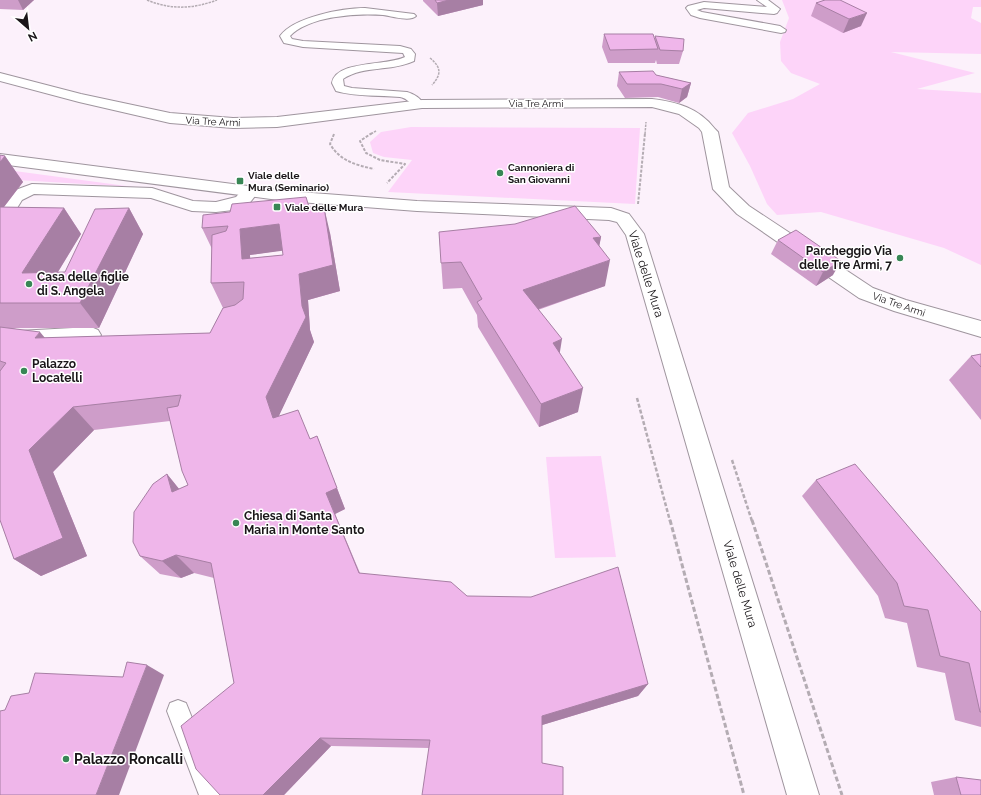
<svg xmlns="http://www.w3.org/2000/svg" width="981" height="795" font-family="Raleway,sans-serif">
	<rect width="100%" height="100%" fill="#fcf1fb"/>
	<g fill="#fdd4f9">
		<polygon points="782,0 981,0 981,7 973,7 971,18 981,23 981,54 891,52 975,73 917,89 981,93 981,265 944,248 821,212 777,215 767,204 750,166 732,133 748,113 793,99 820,84 791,73 781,61 780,42 789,18"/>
		<polygon points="411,127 640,128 635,204 388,192 412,160 384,157 373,153 370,142 381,132"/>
		<polygon points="7,170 134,187 0,179"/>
		<polygon points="601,456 616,557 555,558 546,457"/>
	</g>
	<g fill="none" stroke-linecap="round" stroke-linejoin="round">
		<g stroke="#9f959e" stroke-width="2">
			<g id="service">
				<polygon points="757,0 768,0 780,9 777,13 774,14 704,8 697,10 702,12 780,26 786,30 785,32 781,33 700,18 691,15 686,8 688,6 704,2 767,7"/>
				<path d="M365,8L414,14L416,16C410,22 391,16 383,15C357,13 309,16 290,36L292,39L303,41L400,46L411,49L415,54L414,61C391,72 364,65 343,79L344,86L352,88L407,92C414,94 420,98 424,104L422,106C412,109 409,98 400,97C379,95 357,97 336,91L332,83C336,60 387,66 405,57L403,53L303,47L284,43L280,36C294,17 342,8 365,8Z"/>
				<polygon points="178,700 186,703 223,795 199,795 167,711 170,703"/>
			</g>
		</g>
		<g stroke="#9f959e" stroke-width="2">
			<g id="minor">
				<path d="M0,73L81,94L170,113L233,118L277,117L422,100L652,99C677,102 699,108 715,129L718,132L729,187L749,206L873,288L906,300L981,321V337L894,311L859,298L737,214L713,189L702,132L699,128L679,114L652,107L422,108L277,127L233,128L170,123L79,102L0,81Z"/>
				<polygon points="32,184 152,188 193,201 216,202 236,197 245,187 251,186 257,187 259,191 248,205 233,210 216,212 192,211 151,198 34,194 22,200 6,226 0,228 0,208 10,192"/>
				<polygon points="91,327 98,330 101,335 98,340 91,343 0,348 0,332"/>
			</g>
		</g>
		<g stroke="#9f959e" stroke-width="2">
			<polygon id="tertiary" points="0,154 286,191 417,201 611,208 629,214 644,234 819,795 787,795 626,235 617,222 609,220 417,211 286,201 0,164"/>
		</g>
		<g stroke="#b4acb3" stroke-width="1.5" stroke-dasharray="2.5 1" stroke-linecap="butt">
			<path d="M147,0C171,10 193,9 217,0"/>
			<path d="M430,58C441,67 442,74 432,85"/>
			<polyline points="371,134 376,131"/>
			<polyline points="645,134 646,122"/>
		</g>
		<g stroke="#b4acb3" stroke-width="2" stroke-dasharray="3 1.5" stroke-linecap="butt">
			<polyline points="372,133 360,141 366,153 380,160 405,164 387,183"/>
			<path d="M334,134L330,144C340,161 356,165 374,169"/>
			<polyline points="638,204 645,133"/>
		</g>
		<g stroke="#b4acb3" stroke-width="2.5" stroke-dasharray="4 2" stroke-linecap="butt">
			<polyline points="637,398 670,521"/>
			<polyline points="732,460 752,521"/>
		</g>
		<g stroke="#b4acb3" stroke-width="3" stroke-dasharray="5 2.5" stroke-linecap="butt">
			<polyline points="670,520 744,795"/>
			<polyline points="752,520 842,795"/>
		</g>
		<use href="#service" fill="#fff" fill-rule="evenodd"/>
		<use href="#minor" fill="#fff" fill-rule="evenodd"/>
		<use href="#tertiary" fill="#fff" fill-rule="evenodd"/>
	</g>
	<g fill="#ce9dc9" fill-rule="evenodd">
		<polygon points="0,0 34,0 23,10 0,9"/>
		<polygon points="423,0 483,0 483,5 438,16 423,1"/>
		<polygon points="825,0 861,26 843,33 811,16 816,3"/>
		<polygon points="604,34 655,38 655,36 683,51 679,64 657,64 656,60 655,63 608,63 602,47"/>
		<polygon points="619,72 656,75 691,83 687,97 679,103 658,97 625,98 617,86"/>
		<path d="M0,155L5,156L23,182L4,207L64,208L81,234L58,272H65L129,208L143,234L99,328H13L45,338L210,333L223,308L211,283L212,249L202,228L309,207L330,233L340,291L308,300L310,330L314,342L278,417L310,439L317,436L345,509L335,514L360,573L467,596L648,684L638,696L542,725L429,748L331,746L284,795H220L234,683L214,578L194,573L181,578L160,574L140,556L167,474L179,489L188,485L170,421L94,430L53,472L87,556L41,576L14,559L0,520ZM283,250V255L250,258V255Z"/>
		<polygon points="439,232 601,237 599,246 605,286 538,310 560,353 578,412 539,427 478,327 477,315 462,288 443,289"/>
		<polygon points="778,240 833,275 816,286 771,254"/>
		<polygon points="981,354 981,420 949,380 971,356"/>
		<polygon points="816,480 981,612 981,727 955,720 945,673 917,667 907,623 885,618 878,596 802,496"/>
		<polygon points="956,777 981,795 934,795 931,782"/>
	</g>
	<g fill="#a77fa4">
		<polygon points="18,0 34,0 23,10"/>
		<polygon points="449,0 483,0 483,5 438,16 437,3"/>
		<polygon points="867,13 861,26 843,33 849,19"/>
		<polygon points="691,83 687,97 679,103 682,89"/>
		<polygon points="5,156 23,182 0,212 0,162"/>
		<polygon points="324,207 330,233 340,291 308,300 310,330 314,342 277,420 273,418 266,397 302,306 299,274"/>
		<polygon points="64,208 81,234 42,298 22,273"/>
		<polygon points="129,208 143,234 99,328 80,303"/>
		<polygon points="279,224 288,250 250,255 252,285 242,259 240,229"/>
		<polygon points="601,237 596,263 593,238"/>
		<polygon points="610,260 605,286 521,315 523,290"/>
		<polygon points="841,261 833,275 816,286 823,272"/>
		<polygon points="40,332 61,357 35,338"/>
		<polygon points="562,339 558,364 553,343"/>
		<polygon points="583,388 578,412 539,427 541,404"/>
		<polygon points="73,407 94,430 53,472 87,556 41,576 14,559 29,450"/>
		<polygon points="317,436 345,509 335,514 367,590 326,493"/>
		<polygon points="167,474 184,495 172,492"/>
		<polygon points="176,555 194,573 181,578 162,561"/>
		<polygon points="147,665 164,675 119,795 96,795"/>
		<polygon points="648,684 638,696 539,726 542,716"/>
		<polygon points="320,738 331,746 284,795 263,795"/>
	</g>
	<g fill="#efb6ea" stroke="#a77fa4" fill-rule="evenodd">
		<polygon points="435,0 449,0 437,3"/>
		<polygon points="825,0 840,0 867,13 849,19 816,3"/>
		<polygon points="604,34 653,34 658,49 610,50"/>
		<polygon points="655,36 684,39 683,51 660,50"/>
		<polygon points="653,71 656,75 691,83 682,89 661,84 627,84 619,72"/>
		<polygon points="0,155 5,156 0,162"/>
		<path d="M306,197L309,207H324L333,265L299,274L302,306L306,317L266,397L273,418L298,410L310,439L317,436L337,488L326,493L359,573L451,582L467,596L531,597L618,567L648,684L542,716V763L563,767V795H422L430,740L320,738L263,795H220L196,769L181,726L234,683L211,563L176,555L162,561L140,556L133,542L134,512L153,484L167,474L172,492L188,485L182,471L167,408L178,406L181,395L73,407L29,450L63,538L14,559L0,520V371L6,363L0,361V327L40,332L35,338L210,333L223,308L235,305L243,299L244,282L211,283L212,235L226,231L228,226L202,228L203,215L230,212L232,204ZM279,224L283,255L242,259L240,229Z"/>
		<polygon points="575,206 601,237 593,238 610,260 523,290 562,339 553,343 583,388 541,404 477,302 482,299 461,262 441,263 439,232 515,224"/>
		<polygon points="0,207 64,208 22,273 65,272 95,209 129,208 80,303 0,303"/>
		<polygon points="796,230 841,261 823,272 778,240"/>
		<polygon points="981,354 981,367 971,356"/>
		<polygon points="855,464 981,612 981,712 980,712 969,663 940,656 928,610 904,606 897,583 816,480"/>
		<polygon points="127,662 147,665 96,795 0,795 0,711 5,710 11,696 29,693 35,673 123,677"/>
		<polygon points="956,777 981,780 981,795 961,795"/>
	</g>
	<g fill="#388655" stroke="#fff" stroke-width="1.5">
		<circle cx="500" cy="173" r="4"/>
		<rect x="236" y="177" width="8" height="8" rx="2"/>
		<rect x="273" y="203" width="8" height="8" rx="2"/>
		<circle cx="900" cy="258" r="4"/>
		<circle cx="29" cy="284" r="4"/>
		<circle cx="24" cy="371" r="4"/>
		<circle cx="236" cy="523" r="4"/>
		<circle cx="66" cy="759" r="4"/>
	</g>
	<g text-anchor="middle" stroke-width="3" stroke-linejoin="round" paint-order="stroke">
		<g font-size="10" fill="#1a1619" stroke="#fff">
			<text x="536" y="107">Via Tre Armi</text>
			<text transform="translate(213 121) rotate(3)" y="4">Via Tre Armi</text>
			<text transform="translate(899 304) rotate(19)" y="4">Via Tre Armi</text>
		</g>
		<g font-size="10" font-weight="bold" fill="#1a1619" stroke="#fff" text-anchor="start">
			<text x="508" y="171">Cannoniera di<tspan x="508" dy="12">San Giovanni</tspan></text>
			<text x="248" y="179">Viale delle<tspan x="248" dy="12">Mura (Seminario)</tspan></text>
			<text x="285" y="211">Viale delle Mura</text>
		</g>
		<g font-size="12" font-weight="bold" fill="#1a1619" stroke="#fff" text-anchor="start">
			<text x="892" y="255" text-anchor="end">Parcheggio Via<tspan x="892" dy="14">delle Tre Armi, 7</tspan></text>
			<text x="37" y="281">Casa delle figlie<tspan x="37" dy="14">di S. Angela</tspan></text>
			<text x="32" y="368">Palazzo<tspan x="32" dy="14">Locatelli</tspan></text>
			<text x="244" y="520">Chiesa di Santa<tspan x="244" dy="14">Maria in Monte Santo</tspan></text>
		</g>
		<g font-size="12" fill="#1a1619" stroke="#fff">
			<text transform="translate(646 274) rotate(72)" y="4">Viale delle Mura</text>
			<text transform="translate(740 584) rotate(73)" y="4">Viale delle Mura</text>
		</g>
		<g font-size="14" font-weight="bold" fill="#1a1619" stroke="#fff" text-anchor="start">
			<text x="74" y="764">Palazzo Roncalli</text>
		</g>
	</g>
	<g transform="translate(28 28) rotate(152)" stroke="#ffffff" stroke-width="3" paint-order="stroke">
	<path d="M0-3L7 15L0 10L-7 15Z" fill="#1a1619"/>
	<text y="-6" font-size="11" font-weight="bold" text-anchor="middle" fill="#1a1619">N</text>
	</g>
</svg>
